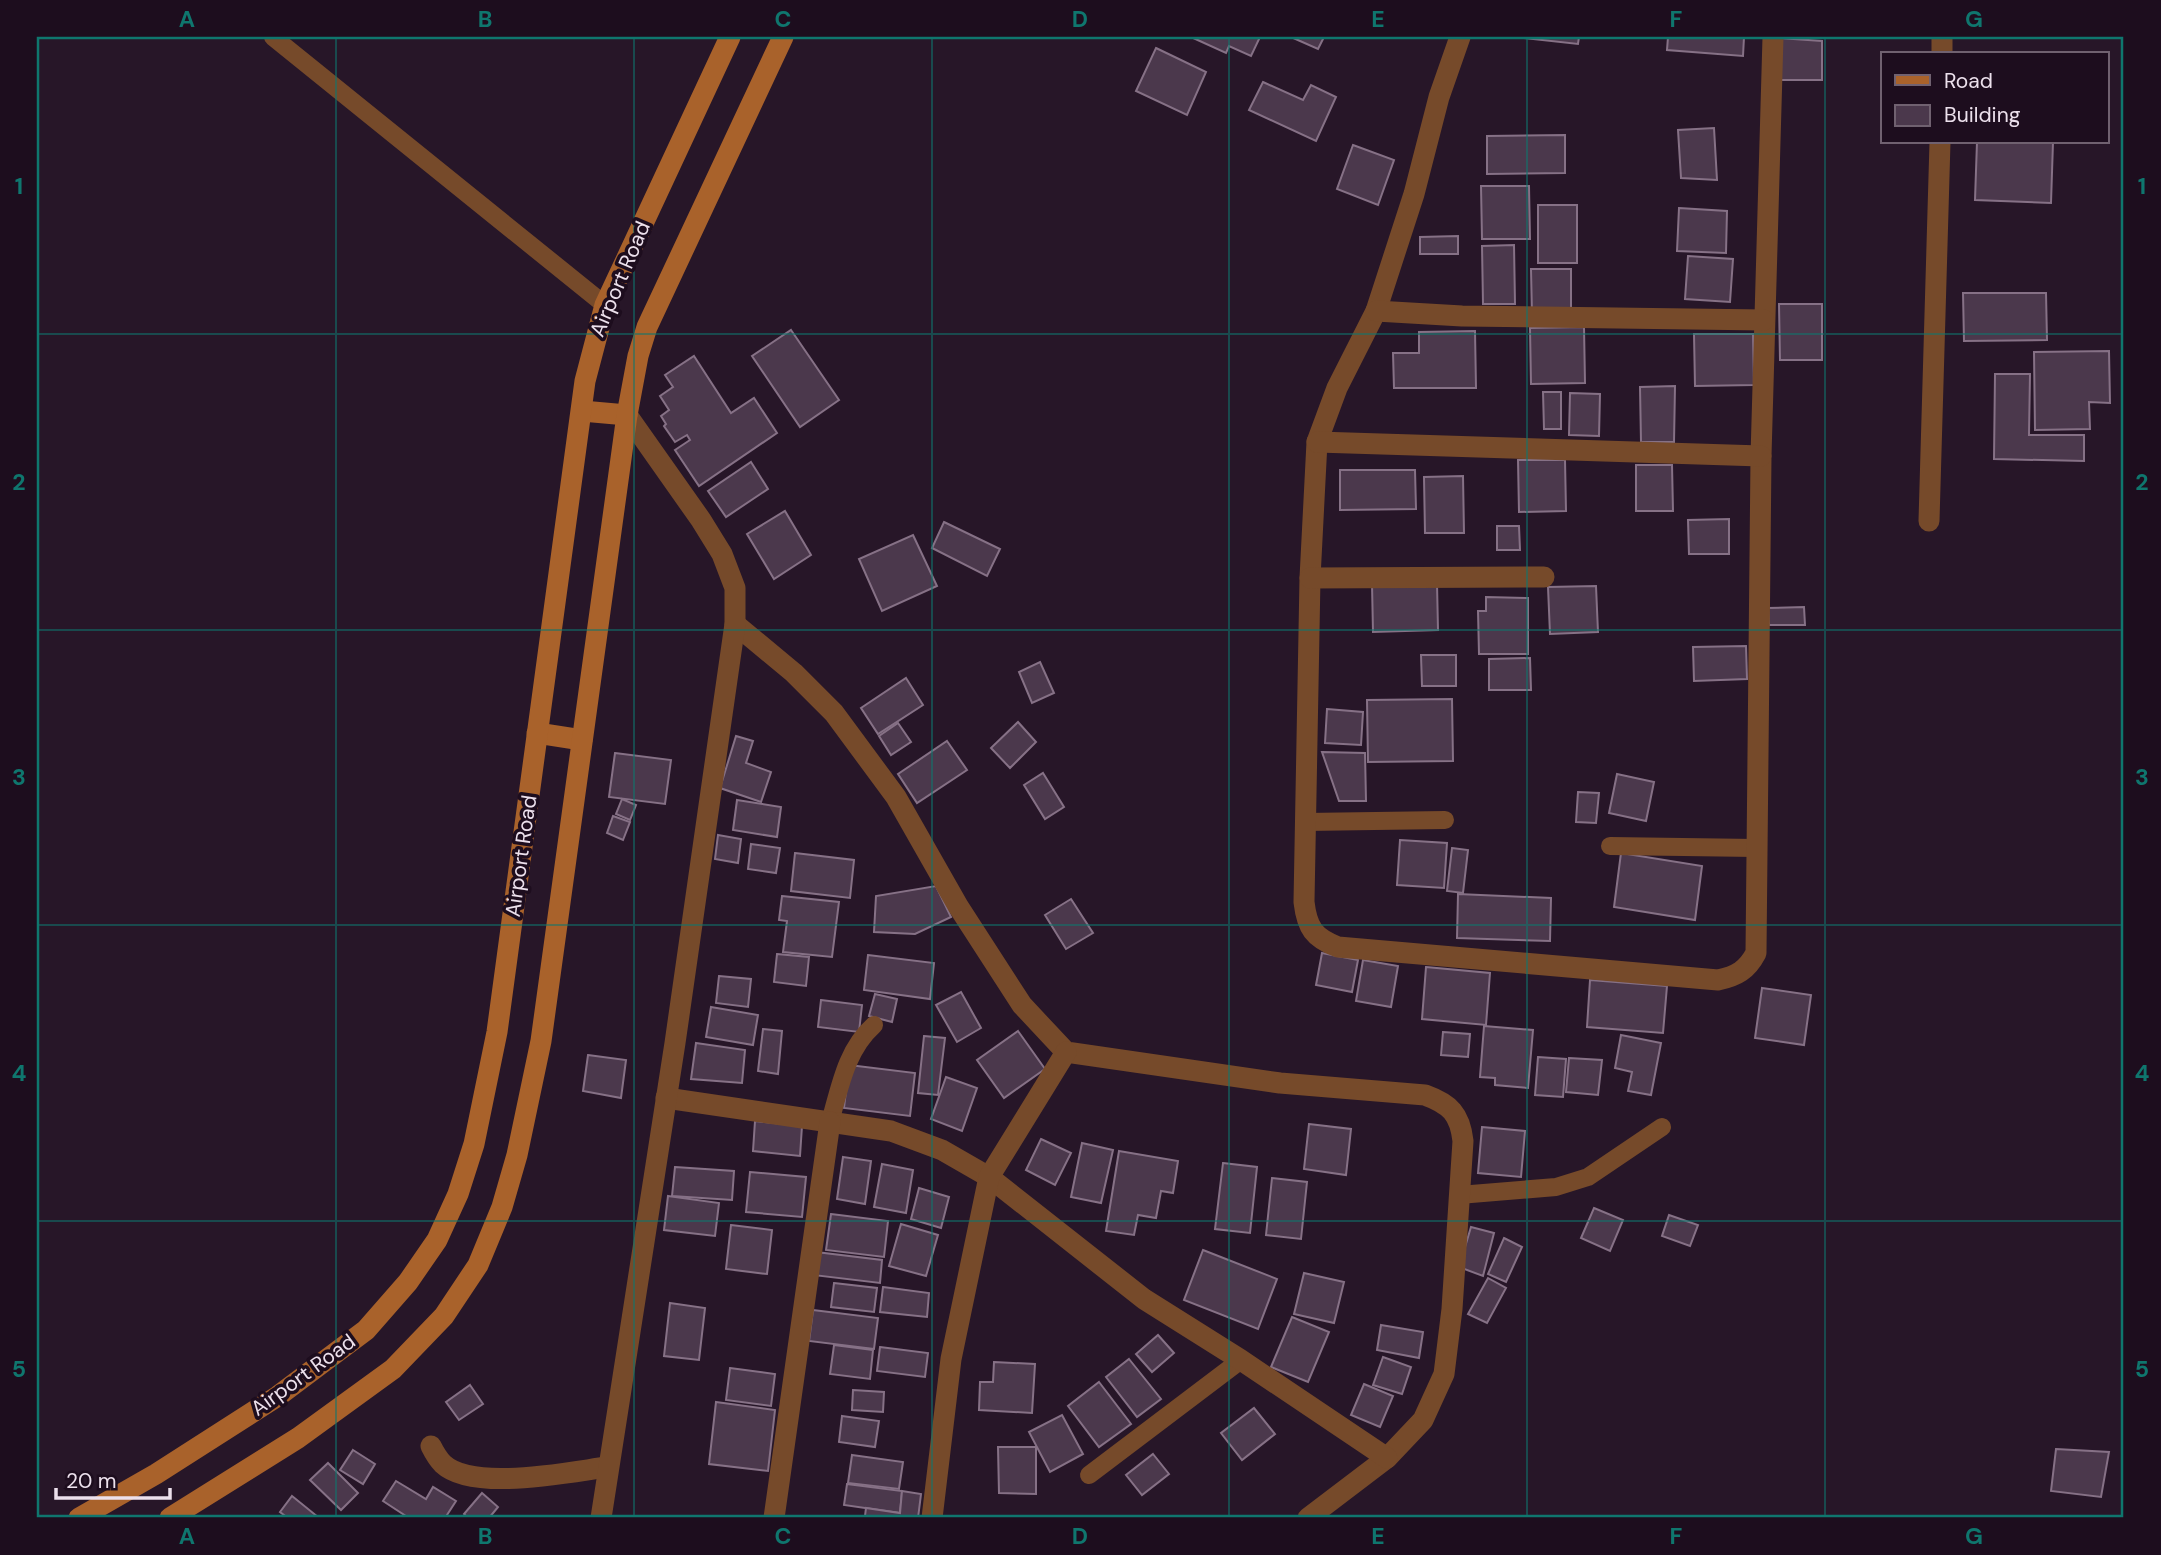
<svg xmlns="http://www.w3.org/2000/svg" width="2161" height="1555" font-family="'DM Sans',sans-serif">
	<rect width="100%" height="100%" fill="#271628"/>
	<g fill="#4b384c" stroke="#867186" stroke-width="2">
		<polygon points="1191,37 1260,37 1251,56 1229,46 1226,53"/>
		<polygon points="1291,37 1324,37 1318,49"/>
		<polygon points="1515,37 1579,37 1578,44"/>
		<polygon points="1668,37 1744,37 1743,56 1667,50"/>
		<polygon points="1779,38 1822,41 1822,80 1777,80"/>
		<polygon points="1156,48 1206,72 1187,115 1136,91"/>
		<polygon points="1263,82 1303,100 1311,85 1336,97 1316,141 1249,110"/>
		<polygon points="1714,128 1717,180 1681,178 1678,130"/>
		<polygon points="1565,135 1565,173 1487,174 1487,136"/>
		<polygon points="1977,142 2053,142 2051,203 1975,200"/>
		<polygon points="1353,145 1394,160 1378,205 1337,189"/>
		<polygon points="1481,186 1529,186 1530,239 1482,239"/>
		<rect x="1538" y="205" width="39" height="58"/>
		<polygon points="1679,208 1727,211 1726,253 1677,251"/>
		<polygon points="1458,236 1458,254 1420,254 1420,237"/>
		<polygon points="1514,245 1515,304 1483,304 1482,246"/>
		<polygon points="1688,256 1733,259 1730,302 1685,299"/>
		<polygon points="1531,269 1571,269 1571,315 1532,315"/>
		<polygon points="1963,293 2046,293 2047,340 1964,341"/>
		<polygon points="1779,304 1822,304 1822,360 1780,360"/>
		<polygon points="1584,327 1585,383 1531,384 1530,328"/>
		<polygon points="791,330 839,400 800,427 752,356"/>
		<polygon points="1475,331 1476,388 1394,388 1393,353 1419,353 1419,332"/>
		<polygon points="1694,334 1753,334 1754,385 1695,386"/>
		<polygon points="2109,351 2110,403 2089,402 2090,429 2035,430 2034,352"/>
		<polygon points="694,356 731,413 754,398 777,433 699,486 675,450 690,440 687,435 675,442 664,426 666,424 661,416 669,410 660,396 673,387 665,375"/>
		<polygon points="1995,374 2030,374 2029,435 2084,435 2084,461 1994,459"/>
		<polygon points="1675,386 1674,442 1641,442 1640,387"/>
		<polygon points="1543,392 1561,392 1561,429 1544,429"/>
		<polygon points="1570,393 1600,394 1599,436 1569,435"/>
		<polygon points="1518,460 1565,460 1566,511 1519,512"/>
		<polygon points="751,462 768,489 726,517 708,491"/>
		<polygon points="1636,465 1672,465 1673,511 1636,511"/>
		<polygon points="1340,470 1415,470 1416,509 1340,510"/>
		<polygon points="1463,476 1464,533 1425,533 1424,477"/>
		<polygon points="785,511 811,555 774,579 747,534"/>
		<polygon points="1729,519 1729,554 1689,554 1688,520"/>
		<polygon points="944,522 1000,549 987,576 932,548"/>
		<polygon points="1497,526 1519,526 1520,550 1497,550"/>
		<polygon points="913,535 937,586 882,611 859,559"/>
		<polygon points="1437,583 1438,630 1373,632 1372,584"/>
		<polygon points="1596,586 1598,632 1550,634 1548,587"/>
		<polygon points="1486,597 1528,598 1528,654 1479,654 1478,611 1486,611"/>
		<polygon points="1804,607 1805,625 1769,625 1768,608"/>
		<polygon points="1746,646 1747,679 1694,681 1693,647"/>
		<polygon points="1421,655 1456,655 1456,686 1422,686"/>
		<polygon points="1530,658 1531,690 1489,690 1489,659"/>
		<polygon points="1040,662 1054,693 1032,703 1019,672"/>
		<polygon points="906,678 923,705 878,734 861,708"/>
		<polygon points="1452,699 1453,761 1368,762 1367,700"/>
		<polygon points="1327,709 1363,712 1361,745 1325,743"/>
		<polygon points="1018,722 1036,742 1010,768 991,748"/>
		<polygon points="898,723 911,742 891,755 879,736"/>
		<polygon points="736,736 753,741 746,763 771,772 761,802 720,788"/>
		<polygon points="947,741 967,770 917,803 898,774"/>
		<polygon points="1322,752 1365,753 1366,801 1339,801"/>
		<polygon points="615,753 671,760 665,804 609,797"/>
		<polygon points="1043,773 1064,807 1045,819 1024,785"/>
		<polygon points="1617,774 1654,782 1646,821 1609,813"/>
		<polygon points="1578,792 1599,793 1596,823 1576,822"/>
		<polygon points="622,799 636,805 630,820 616,814"/>
		<polygon points="737,800 781,807 777,837 733,830"/>
		<polygon points="613,816 630,822 623,840 607,833"/>
		<polygon points="718,835 741,839 738,863 715,859"/>
		<polygon points="1400,840 1447,843 1444,888 1397,885"/>
		<polygon points="751,844 780,848 776,873 748,869"/>
		<polygon points="1452,848 1468,850 1463,893 1447,891"/>
		<polygon points="795,853 854,860 850,898 791,891"/>
		<polygon points="1621,853 1702,866 1695,920 1614,907"/>
		<polygon points="936,886 951,917 915,934 874,932 876,896"/>
		<polygon points="1458,894 1551,898 1550,941 1457,938"/>
		<polygon points="782,896 839,902 832,957 783,952 787,921 779,920"/>
		<polygon points="1071,899 1093,933 1066,949 1045,915"/>
		<polygon points="1322,953 1358,960 1352,992 1316,985"/>
		<polygon points="777,954 809,957 806,986 774,982"/>
		<polygon points="868,955 934,963 930,999 864,990"/>
		<polygon points="1363,960 1398,966 1391,1007 1356,1001"/>
		<polygon points="1426,967 1490,973 1486,1025 1422,1019"/>
		<polygon points="719,976 751,979 748,1007 716,1003"/>
		<polygon points="1590,980 1667,986 1663,1033 1587,1027"/>
		<polygon points="1762,988 1811,995 1804,1045 1755,1038"/>
		<polygon points="961,992 981,1028 957,1042 936,1005"/>
		<polygon points="875,994 897,999 892,1022 869,1016"/>
		<polygon points="821,1000 862,1005 859,1032 818,1027"/>
		<polygon points="711,1007 758,1015 753,1045 706,1037"/>
		<polygon points="1484,1026 1533,1030 1528,1088 1495,1085 1495,1078 1480,1077"/>
		<polygon points="763,1029 782,1031 778,1074 758,1071"/>
		<polygon points="1018,1031 1045,1069 1004,1098 977,1060"/>
		<polygon points="1443,1032 1470,1034 1468,1057 1441,1055"/>
		<polygon points="1621,1035 1661,1043 1651,1095 1628,1091 1632,1072 1615,1068"/>
		<polygon points="924,1036 945,1038 938,1095 918,1093"/>
		<polygon points="696,1043 745,1050 742,1083 691,1079"/>
		<polygon points="588,1055 626,1060 621,1098 583,1091"/>
		<polygon points="1538,1057 1566,1059 1563,1097 1535,1095"/>
		<polygon points="1569,1058 1602,1060 1598,1095 1566,1092"/>
		<polygon points="849,1065 915,1073 910,1116 844,1108"/>
		<polygon points="946,1077 977,1088 962,1131 931,1119"/>
		<polygon points="755,1121 802,1126 800,1156 753,1151"/>
		<polygon points="1309,1124 1351,1129 1346,1175 1304,1169"/>
		<polygon points="1482,1127 1525,1131 1521,1177 1478,1173"/>
		<polygon points="1041,1139 1071,1153 1055,1185 1026,1170"/>
		<polygon points="1082,1143 1113,1150 1101,1203 1071,1197"/>
		<polygon points="1119,1151 1178,1161 1173,1193 1161,1191 1156,1218 1138,1215 1134,1235 1106,1231"/>
		<polygon points="843,1157 871,1161 865,1204 837,1199"/>
		<polygon points="1223,1163 1257,1167 1250,1233 1215,1229"/>
		<polygon points="882,1164 913,1170 906,1213 874,1207"/>
		<polygon points="675,1167 734,1171 732,1200 672,1196"/>
		<polygon points="750,1172 806,1177 802,1217 746,1212"/>
		<polygon points="1272,1178 1307,1182 1301,1239 1266,1235"/>
		<polygon points="919,1188 949,1197 941,1228 911,1219"/>
		<polygon points="668,1196 719,1203 715,1236 664,1230"/>
		<polygon points="1594,1208 1623,1220 1610,1251 1581,1238"/>
		<polygon points="831,1214 888,1221 884,1257 826,1250"/>
		<polygon points="1669,1215 1698,1225 1690,1246 1662,1236"/>
		<polygon points="901,1224 938,1235 926,1276 889,1266"/>
		<polygon points="731,1225 772,1230 767,1274 726,1269"/>
		<polygon points="1471,1227 1494,1233 1483,1276 1459,1267"/>
		<polygon points="1504,1238 1522,1247 1506,1282 1488,1274"/>
		<polygon points="1203,1250 1277,1279 1258,1329 1184,1300"/>
		<polygon points="816,1252 882,1260 880,1283 813,1275"/>
		<polygon points="1304,1273 1344,1282 1334,1323 1294,1314"/>
		<polygon points="1488,1278 1506,1288 1487,1323 1468,1314"/>
		<polygon points="834,1283 877,1288 874,1312 831,1307"/>
		<polygon points="883,1287 929,1293 927,1317 880,1312"/>
		<polygon points="670,1303 705,1308 699,1360 664,1356"/>
		<polygon points="813,1310 878,1318 874,1349 809,1341"/>
		<polygon points="1292,1317 1329,1332 1308,1382 1271,1367"/>
		<polygon points="1381,1325 1423,1332 1419,1358 1377,1350"/>
		<polygon points="1158,1335 1174,1353 1152,1372 1136,1354"/>
		<polygon points="834,1345 873,1350 870,1379 830,1374"/>
		<polygon points="880,1347 928,1353 925,1377 877,1371"/>
		<polygon points="1383,1357 1411,1367 1402,1394 1373,1385"/>
		<polygon points="1129,1359 1161,1399 1137,1417 1106,1377"/>
		<polygon points="994,1362 1035,1364 1032,1413 979,1410 980,1382 993,1382"/>
		<polygon points="730,1368 775,1374 771,1406 726,1400"/>
		<polygon points="1099,1382 1131,1424 1099,1447 1068,1406"/>
		<polygon points="1364,1384 1393,1396 1380,1427 1351,1415"/>
		<polygon points="470,1385 483,1404 459,1420 446,1402"/>
		<polygon points="853,1390 884,1392 883,1412 852,1410"/>
		<polygon points="716,1402 775,1410 768,1471 709,1464"/>
		<polygon points="1254,1408 1275,1434 1242,1460 1221,1433"/>
		<polygon points="1062,1415 1083,1454 1050,1472 1029,1432"/>
		<polygon points="842,1416 879,1421 875,1447 839,1442"/>
		<polygon points="998,1447 1036,1447 1036,1494 999,1493"/>
		<polygon points="2056,1449 2109,1452 2101,1497 2051,1491"/>
		<polygon points="353,1450 375,1464 363,1484 340,1470"/>
		<polygon points="1153,1454 1169,1474 1142,1495 1126,1475"/>
		<polygon points="852,1455 903,1462 899,1489 848,1483"/>
		<polygon points="328,1463 358,1493 341,1510 310,1480"/>
		<polygon points="396,1481 426,1499 433,1487 456,1501 445,1518 409,1518 383,1501"/>
		<polygon points="847,1484 902,1491 900,1513 844,1505"/>
		<polygon points="902,1491 921,1494 918,1518 865,1516 866,1508 900,1513"/>
		<polygon points="482,1493 498,1507 489,1518 468,1518 464,1514"/>
		<polygon points="292,1496 318,1517 317,1518 288,1518 280,1512"/>
	</g>
	<g fill="none" stroke-linecap="round" stroke-linejoin="round">
		<g stroke="#764a2a" stroke-width="18">
			<polyline points="273,37 605,305"/>
			<polyline points="1305,822 1445,820"/>
			<polyline points="1610,846 1756,848"/>
			<path d="M830,1122C840,1087 846,1050 874,1025"/>
			<polyline points="1459,1195 1556,1187 1588,1177 1662,1127"/>
			<polyline points="1089,1475 1241,1360"/>
		</g>
		<g stroke="#764a2a" stroke-width="21">
			<path d="M1460,37L1439,97L1414,194L1376,311L1337,388L1317,442L1310,578L1304,902C1307,928 1314,938 1338,947L1718,980C1737,976 1747,970 1756,953L1761,456L1773,37"/>
			<polyline points="1942,54 1942,37"/>
			<polyline points="1376,311 1462,316 1764,320"/>
			<polyline points="1317,442 1761,456"/>
			<polyline points="1929,521 1940,142"/>
			<polyline points="1310,578 1544,577"/>
			<path d="M735,624L794,673L834,713L896,797L958,906L1022,1005L1066,1052L1280,1083L1425,1095C1450,1104 1460,1114 1463,1141L1452,1309L1444,1374L1423,1420L1387,1458L1308,1518"/>
			<polyline points="666,1098 891,1131 942,1150 989,1177 1144,1299 1241,1360 1387,1458"/>
			<path d="M431,1446C434,1452 438,1459 443,1464C473,1492 569,1472 607,1467"/>
			<polyline points="601,1518 675,1043 735,624 735,588 722,554 701,520 627,415"/>
			<polyline points="774,1518 830,1122"/>
			<polyline points="932,1518 951,1359 989,1177 1066,1052"/>
		</g>
		<g stroke="#a9622b" stroke-width="21">
			<polyline points="582,411 627,415"/>
			<polyline points="537,733 582,740"/>
			<polyline points="79,1518 156,1474 278,1396 366,1330 408,1282 437,1240 458,1194 474,1144 497,1032 585,381 605,305 730,37"/>
			<polyline points="170,1518 298,1438 393,1369 444,1316 478,1265 502,1207 517,1155 541,1041 627,415 638,356 647,327 783,37"/>
		</g>
	</g>
	<path fill="none" stroke="#0f766e" stroke-width="2" stroke-opacity="0.55" d="M336,37V1518M634,37V1518M932,37V1518M1229,37V1518M1527,37V1518M1825,37V1518M37,334H2124M37,630H2124M37,925H2124M37,1221H2124"/>
	<g text-anchor="middle" stroke-width="7" stroke-linejoin="round" paint-order="stroke">
		<g font-size="21" fill="#ece0ec" stroke="#1d0d1e">
			<text transform="translate(620 279) rotate(-67)" y="7">Airport Road</text>
			<text transform="translate(521 856) rotate(-82)" y="7">Airport Road</text>
			<text transform="translate(303 1375) rotate(-36)" y="7">Airport Road</text>
		</g>
	</g>
	<rect width="2161" height="1555" fill="none" stroke="#1d0d1e" stroke-width="77"/>
	<rect x="1881" y="52" width="228" height="91" fill="#1d0d1e" stroke="#706170" stroke-width="2"/>
	<rect x="1895" y="75" width="35" height="10" fill="#a9622b" stroke="#706170" stroke-width="2"/>
	<text x="1944" y="88" font-size="21" fill="#ece0ec">Road</text>
	<rect x="1895" y="105" width="35" height="21" fill="#4b384c" stroke="#706170" stroke-width="2"/>
	<text x="1944" y="122" font-size="21" fill="#ece0ec">Building</text>
	<path d="M56 1488v10h114v-10" fill="none" stroke="#ece0ec" stroke-width="3.5"/>
	<text x="66" y="1488" font-size="21" fill="#ece0ec" stroke="#1d0d1e" stroke-width="5" paint-order="stroke">20 m</text>
	<rect x="38" y="38" width="2084" height="1478" fill="none" stroke="#0f766e" stroke-width="2.5"/>
	<g font-size="23" text-anchor="middle" font-weight="bold" fill="#0f766e">
		<text x="187" y="27">A</text>
		<text x="485" y="27">B</text>
		<text x="783" y="27">C</text>
		<text x="1080" y="27">D</text>
		<text x="1378" y="27">E</text>
		<text x="1676" y="27">F</text>
		<text x="1974" y="27">G</text>
		<text x="19" y="194">1</text>
		<text x="2142" y="194">1</text>
		<text x="19" y="490">2</text>
		<text x="2142" y="490">2</text>
		<text x="19" y="785">3</text>
		<text x="2142" y="785">3</text>
		<text x="19" y="1081">4</text>
		<text x="2142" y="1081">4</text>
		<text x="19" y="1377">5</text>
		<text x="2142" y="1377">5</text>
		<text x="187" y="1544">A</text>
		<text x="485" y="1544">B</text>
		<text x="783" y="1544">C</text>
		<text x="1080" y="1544">D</text>
		<text x="1378" y="1544">E</text>
		<text x="1676" y="1544">F</text>
		<text x="1974" y="1544">G</text>
	</g>
</svg>
